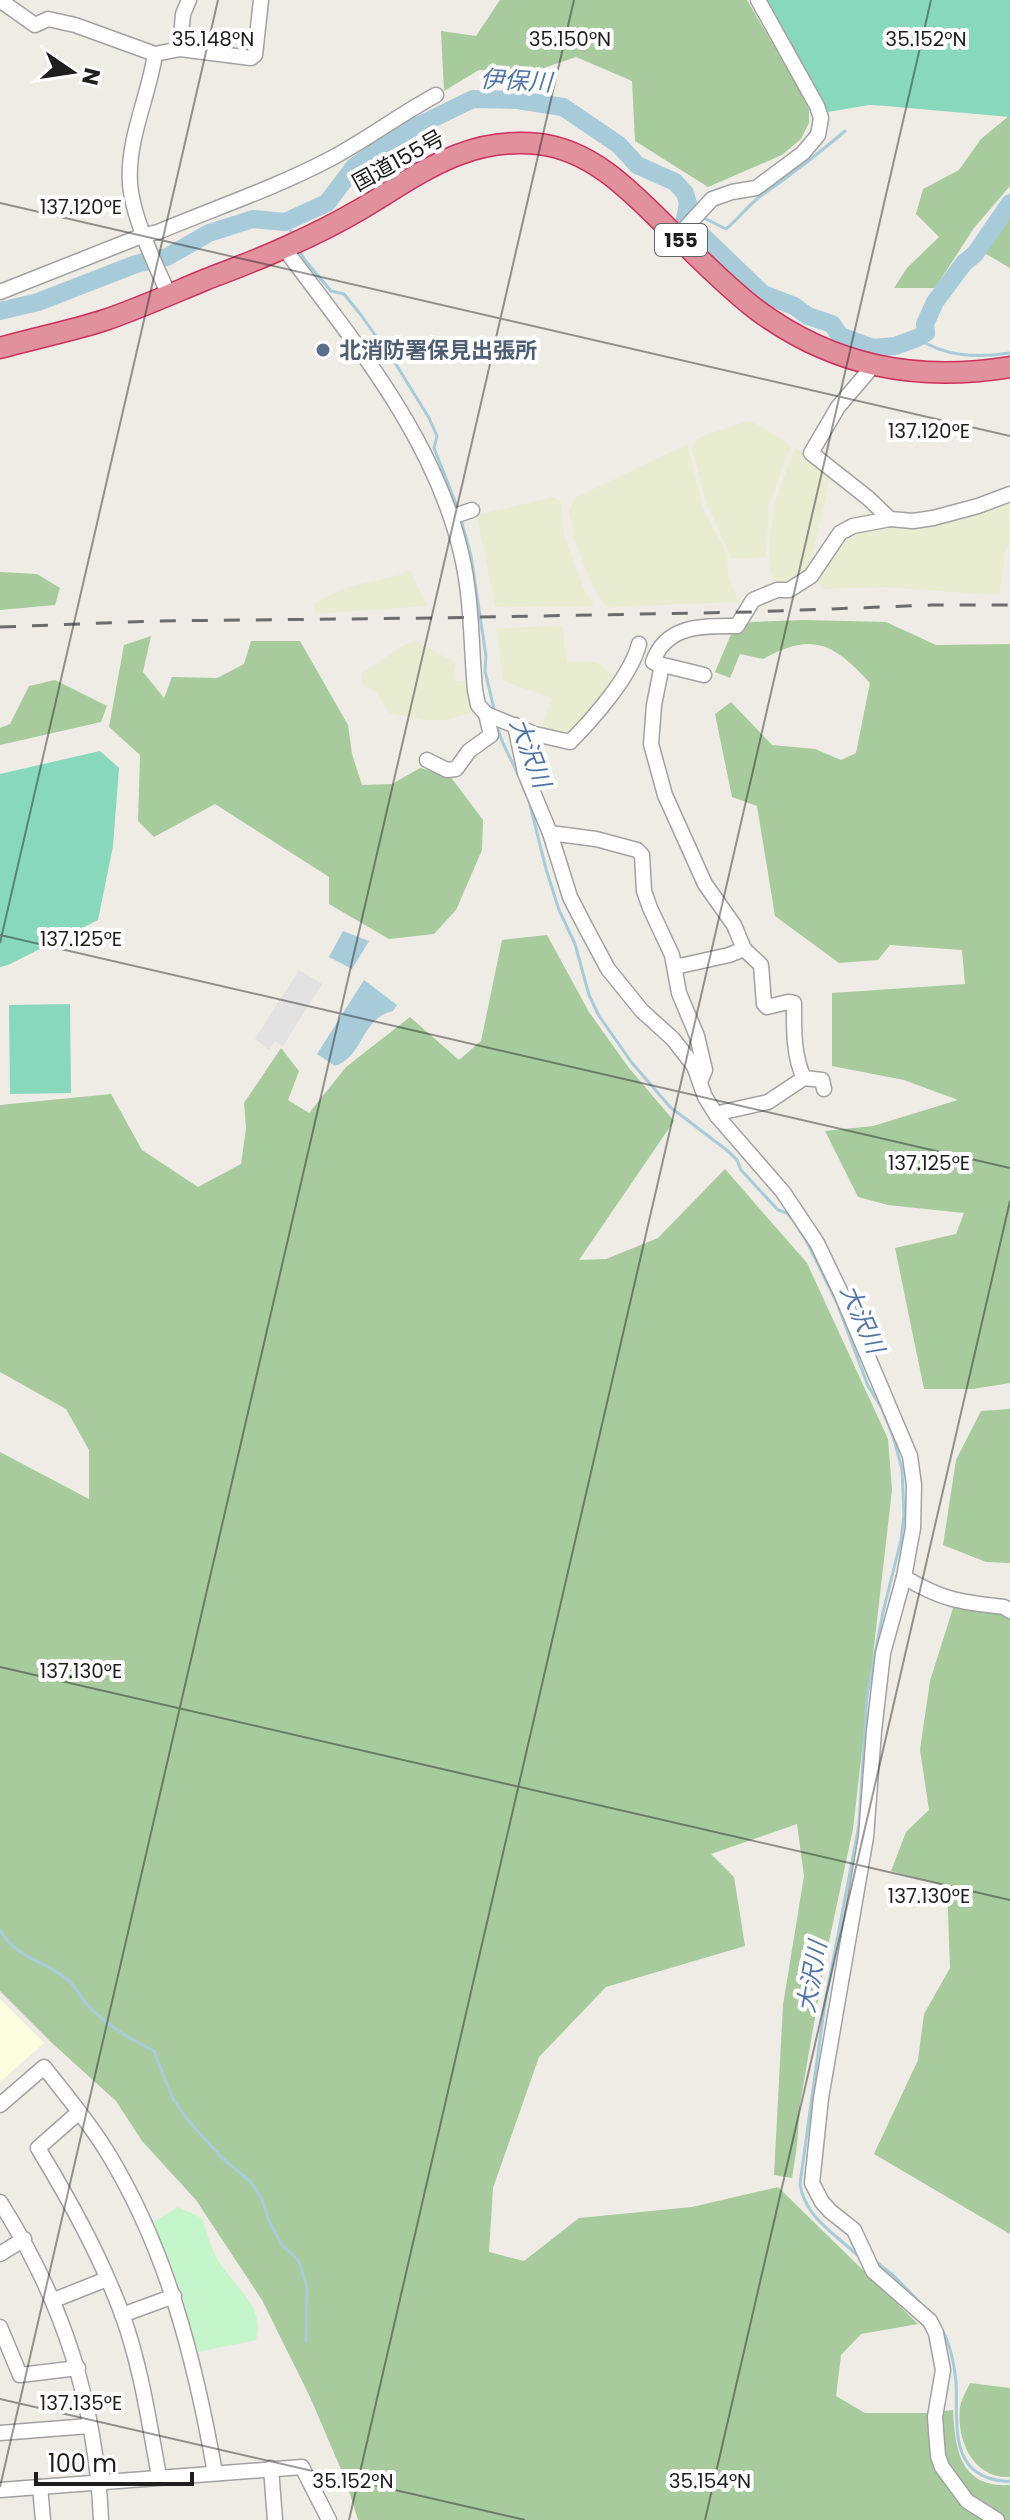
<svg xmlns="http://www.w3.org/2000/svg" width="1010" height="2520" font-family="Poppins,'Noto Sans JP',sans-serif">
	<rect width="100%" height="100%" fill="#eeece5"/>
	<polygon fill="#fbfddf" points="0,1999 44,2043 0,2082"/>
	<g fill="#e8ecd1">
		<polygon points="745,422 752,422 764,428 791,446 769,504 766,557 732,559 707,505 693,451 695,441 702,436"/>
		<polygon points="687,444 704,511 727,553 728,577 739,602 607,607 594,589 575,542 569,512 575,498"/>
		<polygon points="795,448 804,453 831,474 808,573 775,584 769,566 770,536 774,505"/>
		<polygon points="553,497 561,502 564,536 584,589 594,606 495,607 477,515"/>
		<polygon points="1009,500 1010,546 1006,549 999,595 884,587 824,589 816,580 846,534"/>
		<polygon points="410,570 427,606 314,614 314,603 348,587 396,576"/>
		<polygon points="562,626 567,662 596,662 614,676 583,723 567,735 541,728 552,698 503,681 496,628"/>
		<polygon points="416,641 456,663 453,680 469,682 474,712 446,720 423,720 389,713 376,692 364,686 361,674 406,644"/>
	</g>
	<g fill="#a7cb9c">
		<polygon points="500,0 747,0 801,93 809,110 809,123 801,139 782,155 708,187 635,141 632,81 576,57 532,72 479,70 444,91 441,31 476,36"/>
		<polygon points="1010,115 1010,186 974,228 935,288 894,288 907,268 939,237 916,214 923,189 959,170 981,139"/>
		<polygon points="1010,216 1010,268 981,251"/>
		<polygon points="0,572 37,574 60,588 55,605 0,610"/>
		<path d="M804,620L886,622L936,645L1010,644V1383L973,1389H924L895,1248L956,1234L964,1213L888,1205L858,1197L825,1131L873,1126L958,1100L904,1080L832,1066V993L965,984L962,950L890,945L878,960L839,963L775,916L757,806L732,797L715,714L731,702L772,745L815,749L841,760L856,753L870,683C834,644 813,631 763,659L740,654L730,678L715,672L732,632L751,622Z"/>
		<polygon points="151,636 143,672 164,698 172,677 217,678 244,664 251,641 300,641 348,725 352,754 362,785 392,784 420,768 450,776 483,820 482,850 456,910 434,934 389,939 329,904 329,877 215,804 154,837 138,821 140,755 109,727 124,645"/>
		<polygon points="55,680 107,706 101,722 0,745 0,728 10,724 29,686"/>
		<path d="M547,935L589,1012L629,1068L674,1121L579,1260L606,1259L658,1238L725,1169L807,1263L888,1439L892,1490L853,1829L825,1960L800,2104L797,2145L792,2178L774,2175L783,2005L804,1876L797,1824L711,1854L734,1877L745,1946L606,1987L539,2057L493,2188L489,2252L524,2261L579,2218L692,2207L778,2187L918,2324L861,2334L841,2355L836,2396L865,2413H925L953,2410C955,2449 960,2488 1010,2485V2520H358L346,2481L310,2397L262,2300L196,2200L142,2141L116,2101L53,2044L0,1991V1452L89,1499V1450L66,1409L0,1372V1105L111,1094L142,1150L198,1187L241,1164L246,1128L244,1103L281,1048L299,1071L288,1100L309,1113L346,1067L410,1017L459,1060L481,1041L502,940Z"/>
		<polygon points="1010,1409 1010,1563 986,1562 943,1545 956,1460 981,1411"/>
		<polygon points="953,1608 1004,1611 1010,1616 1010,2234 874,2154 918,2060 924,2014 950,1968 947,1886 891,1871 906,1832 929,1810 920,1750 930,1681"/>
		<path d="M970,2383L1010,2388V2477C974,2479 956,2441 960,2407C961,2400 967,2390 970,2383Z"/>
	</g>
	<path fill="#c4f5cb" d="M178,2207L202,2218C206,2229 209,2242 214,2253C227,2282 267,2304 256,2340L198,2352L179,2285L152,2223Z"/>
	<g fill="#88d8be">
		<polygon points="765,0 1010,0 1010,117 886,106 869,105 828,112"/>
		<polygon points="100,751 119,768 113,846 98,920 8,965 0,967 0,774"/>
		<polygon points="70,1004 71,1093 10,1094 9,1005"/>
	</g>
	<polygon fill="#e2e2e2" points="299,970 322,984 283,1046 275,1041 269,1050 255,1039"/>
	<g fill="#a8cbd9">
		<polygon points="343,931 369,941 352,969 329,957"/>
		<path d="M364,980L397,1005L393,1011C361,1018 364,1056 335,1066L317,1054Z"/>
	</g>
	<g fill="none" stroke-linecap="round" stroke-linejoin="round">
		<g stroke="#a8cbd9" stroke-width="3">
			<polyline points="688,203 695,211"/>
			<path d="M700,216L726,229C737,220 747,207 758,198C788,177 817,155 845,131"/>
			<polyline points="285,222 294,236"/>
			<polyline points="300,251 304,259 331,291 344,294 361,315 397,366 429,418 437,436 434,448 458,509"/>
			<path d="M917,338C945,357 977,358 1010,353"/>
			<polyline points="461,520 471,556 486,656 485,671 495,713"/>
			<path d="M497,724C500,743 511,757 518,775"/>
			<path d="M521,782L529,801L546,869L559,910L575,944L589,995L599,1016L632,1063L670,1107L728,1151L737,1160L741,1170L778,1210L787,1213L795,1223L807,1242L837,1303L868,1386L881,1407L893,1436L902,1469L904,1515L901,1540L883,1612L867,1696L859,1825L825,2003L800,2184C805,2217 834,2233 856,2254L861,2256"/>
			<path d="M0,1930C17,1960 46,1960 69,1981C75,1986 79,1994 84,2001C103,2023 127,2038 154,2051L172,2097L186,2118L222,2158L251,2182L262,2199L269,2221L282,2245L299,2261L307,2288L306,2342"/>
			<polyline points="875,2261 894,2276 925,2308"/>
			<path d="M938,2323C950,2340 954,2362 956,2382C958,2415 949,2463 986,2477C994,2480 1001,2482 1010,2481"/>
		</g>
		<polyline stroke="#a8cbd9" stroke-width="18" points="0,311 38,302 136,264 167,257 209,233 253,219 285,222 327,203 354,167 403,133 473,99 517,100 563,107 619,145 637,165 675,182 685,193 688,203 685,219 763,294 794,306 808,316 832,324 840,336 873,348 895,346 917,338 926,333 925,324 935,302 964,263 975,254 1010,203"/>
		<g stroke="#a2a2a2" stroke-width="17">
			<g id="minor">
				<polyline points="1,1 35,25 48,19 75,25 155,54 180,49 251,58 255,55 261,0"/>
				<polyline points="180,49 183,14 189,0"/>
				<path d="M155,54C149,96 127,139 130,183C132,216 155,264 169,295"/>
				<polyline points="677,237 712,199 732,192 756,188 803,153 818,135 821,118 817,106 758,0"/>
				<path d="M284,248C354,342 436,439 462,557C472,600 471,646 475,690L478,705L486,714L491,735L469,751L456,769L447,770L427,760"/>
				<path d="M0,292L144,235L158,232C215,208 275,188 330,159C366,140 399,115 436,95"/>
				<polyline points="873,366 838,407 811,453 868,498 890,519"/>
				<polyline points="451,517 472,510"/>
				<path d="M653,662C666,624 704,626 737,626L753,600L777,590H789L811,576L840,533L853,526L890,519L913,521L933,518L978,506L1010,494"/>
				<polyline points="655,663 704,675"/>
				<polyline points="662,665 654,705 651,744 665,795 705,884 734,925 744,949 729,955 675,967"/>
				<path d="M486,714L535,734L570,742C593,719 631,676 639,644"/>
				<polyline points="515,725 525,773 550,833 570,897 586,928 608,969 642,1011 673,1039 694,1066 705,1097 717,1116 783,1192 817,1243 841,1293 910,1456 914,1485 913,1528 904,1577 883,1653 874,1731 866,1837 821,2098 812,2183 822,2202 830,2211 854,2230 873,2271 930,2321 936,2333 943,2370 935,2417 938,2456 942,2467 967,2501 997,2520"/>
				<polyline points="550,833 596,839 637,850 642,855 644,891 650,908 672,955 679,993 697,1036 705,1070 700,1082"/>
				<path d="M744,949L761,965L764,1004L767,1007L788,1002L794,1003C794,1027 793,1056 804,1078L822,1080L824,1089"/>
				<polyline points="717,1116 723,1112 768,1102 804,1078"/>
				<path d="M904,1577C942,1600 960,1602 1004,1607L1010,1611"/>
				<path d="M0,2105L44,2067C65,2094 88,2121 106,2150C167,2249 195,2360 215,2473"/>
				<path d="M79,2112L38,2148C70,2201 100,2255 122,2314C141,2366 149,2422 159,2476"/>
				<path d="M0,2202C63,2301 96,2403 101,2520"/>
				<polyline points="0,2254 24,2239"/>
				<polyline points="54,2300 107,2279"/>
				<polyline points="122,2315 174,2296"/>
				<polyline points="0,2327 20,2375 78,2368"/>
				<polyline points="0,2433 89,2426"/>
				<polyline points="271,2468 275,2520"/>
				<polyline points="40,2487 43,2520"/>
				<polyline points="0,2490 302,2467 329,2520"/>
			</g>
		</g>
		<g stroke="#ce305c" stroke-width="23">
			<path id="highway" d="M0,348C35,338 71,331 105,320C140,308 173,293 207,279C233,269 260,259 286,247C311,236 337,223 361,209C420,174 466,136 539,144C597,151 637,198 677,237C702,261 729,289 757,310C834,367 917,382 1010,367"/>
		</g>
		<use href="#minor" stroke="#fff" stroke-width="14"/>
		<use href="#highway" stroke="#e0919b" stroke-width="20"/>
		<polyline stroke="#6c6c6c" stroke-width="3" stroke-dasharray="16 16" stroke-linecap="butt" points="0,627 156,621 433,618 751,612 932,605 1010,605"/>
	</g>
	<path fill="none" stroke="#1e1e1e" stroke-width="2" stroke-opacity="0.45" d="M0,203L1010,436M0,935L1010,1168M0,943L218,0M0,1667L1010,1900M0,2399L525,2520M0,2487L574,0M349,2520L931,0M705,2520L1010,1201"/>
	<circle fill="#5c6f8a" stroke="#fff" stroke-width="3" cx="323" cy="350" r="8"/>
	<g text-anchor="middle" stroke-width="8" stroke-linejoin="round" paint-order="stroke">
		<rect fill="#fff" stroke="#626262" stroke-width="2" x="655" y="224" width="52" height="32" rx="6"/>
		<g font-size="20" font-weight="bold" fill="#1e1e1e">
			<text x="681" y="247">155</text>
		</g>
		<g font-size="22" fill="#1e1e1e" stroke="#fff">
			<text transform="translate(398 160) rotate(-29)" y="8">国道155号</text>
		</g>
		<g font-size="22" font-weight="bold" fill="#4e5e75" stroke="#fff" text-anchor="start">
			<text x="339" y="358">北消防署保見出張所</text>
		</g>
		<g font-size="24" font-style="italic" fill="#5176a7" stroke="#fff">
			<text transform="translate(516 81) rotate(3)" y="8">伊保川</text>
			<text transform="translate(530 753) rotate(69)" y="8">大沢川</text>
			<text transform="translate(862 1319) rotate(66)" y="8">大沢川</text>
			<text transform="translate(812 1977) rotate(-80)" y="8">大沢川</text>
		</g>
	</g>
	<g font-size="20" text-anchor="middle" fill="#1e1e1e" stroke="#fff" stroke-width="8" stroke-linejoin="round" paint-order="stroke">
		<text x="213" y="46">35.148°N</text>
		<text x="570" y="46">35.150°N</text>
		<text x="926" y="46">35.152°N</text>
		<text x="81" y="214">137.120°E</text>
		<text x="929" y="438">137.120°E</text>
		<text x="81" y="946">137.125°E</text>
		<text x="929" y="1170">137.125°E</text>
		<text x="81" y="1678">137.130°E</text>
		<text x="929" y="1903">137.130°E</text>
		<text x="81" y="2410">137.135°E</text>
		<text x="353" y="2488">35.152°N</text>
		<text x="710" y="2488">35.154°N</text>
	</g>
	<g transform="translate(72 72) rotate(103)" stroke="#ffffff" stroke-width="6" paint-order="stroke">
	<path d="M0-6L14 30L0 20L-14 30Z" fill="#1e1e1e"/>
	<text y="-12" font-size="22" font-weight="bold" text-anchor="middle" fill="#1e1e1e">N</text>
	</g>
	<path d="M36 2472v12h156v-12" fill="none" stroke="#1e1e1e" stroke-width="4"/>
	<text x="48" y="2472" font-size="24" fill="#1e1e1e" stroke="#ffffff" stroke-width="6" paint-order="stroke">100 m</text>
</svg>
